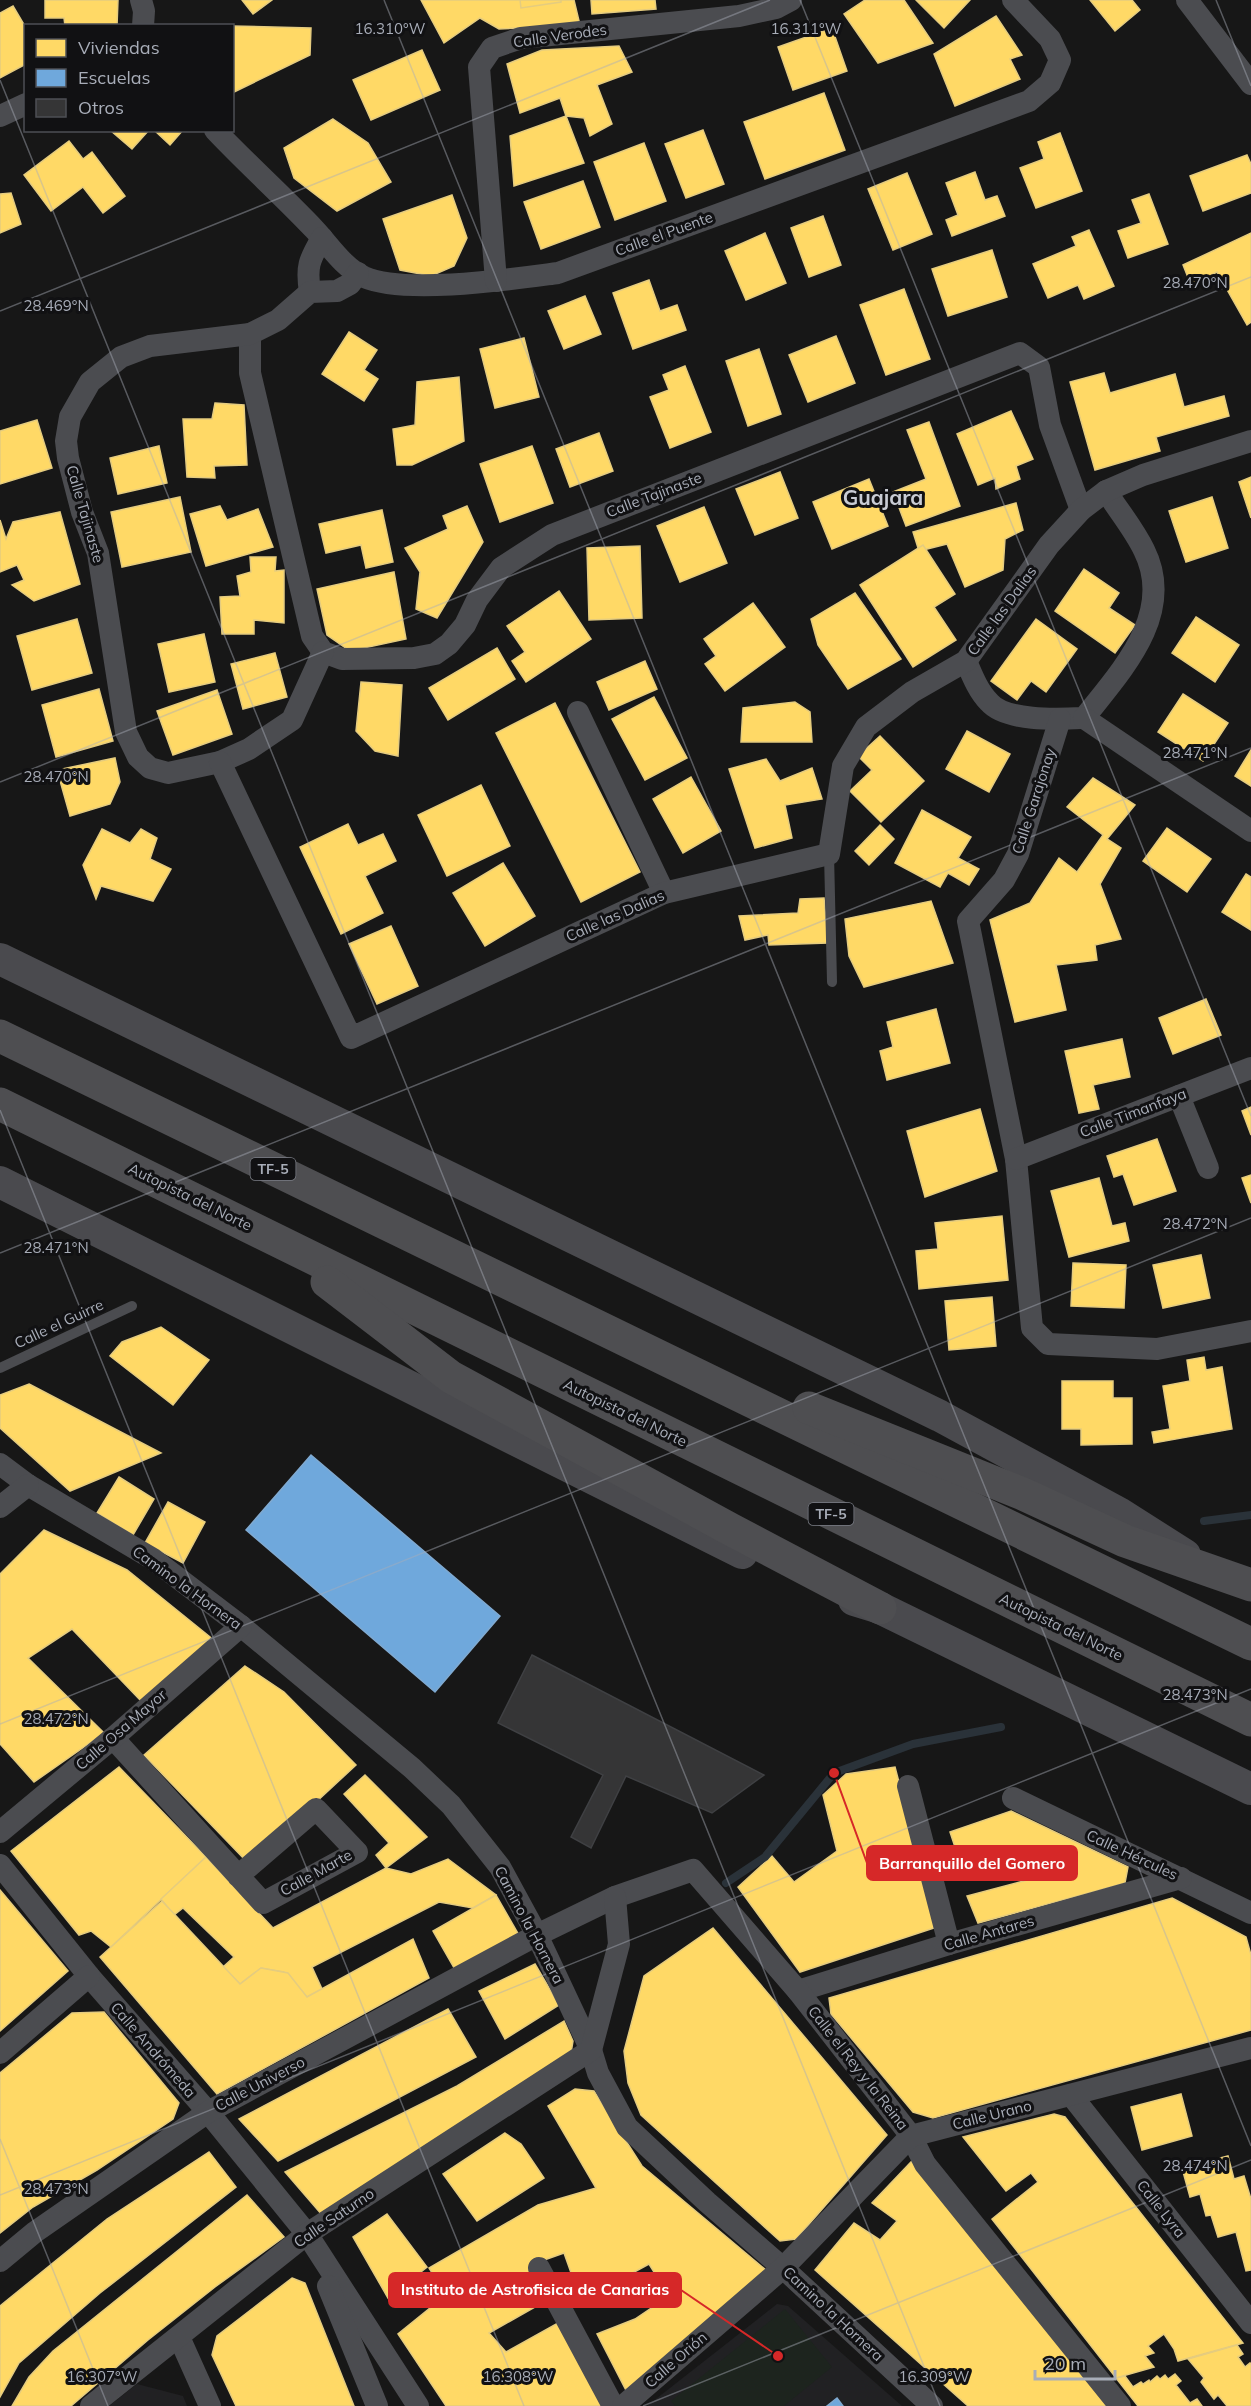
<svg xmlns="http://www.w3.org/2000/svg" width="1251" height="2406" font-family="Mulish,sans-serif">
	<rect width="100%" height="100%" fill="#171717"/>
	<g fill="#212123">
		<polygon points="777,2304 788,2306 902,2406 647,2406"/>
		<polygon points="137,2384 183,2396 187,2406 109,2406"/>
	</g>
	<polygon fill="#1d241e" points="785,2309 832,2367 784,2406 675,2406 671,2401"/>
	<g fill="#ffd966" stroke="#e5cc7f" stroke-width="1.5">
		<polygon points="45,0 118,0 117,26 65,26 64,18 45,18"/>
		<polygon points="242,0 272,0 253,14"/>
		<polygon points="421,0 574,0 580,25 499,29 480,18 444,43"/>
		<polygon points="520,0 561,0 561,2 521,8"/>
		<polygon points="591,0 655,0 656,9 592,14"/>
		<polygon points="865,0 904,0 933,43 878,63 844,14"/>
		<polygon points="916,0 970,0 944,28"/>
		<polygon points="1090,0 1132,0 1140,10 1115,31"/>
		<polygon points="13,6 26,28 26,64 0,78 0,13"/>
		<polygon points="996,16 1022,55 1010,59 1020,79 955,106 934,54"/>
		<polygon points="232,26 311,28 310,55 232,93"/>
		<polygon points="832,28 847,71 793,90 778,47"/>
		<polygon points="619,46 632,72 597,85 612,124 590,136 584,118 566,116 560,98 520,113 507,64 542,50"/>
		<polygon points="422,50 440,90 371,120 353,80"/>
		<polygon points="824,93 845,150 765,179 744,122"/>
		<polygon points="566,116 584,163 514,186 510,136"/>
		<polygon points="333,119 368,143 391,182 337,211 294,178 284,148"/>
		<polygon points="110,130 149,130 132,149"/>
		<polygon points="154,130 183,130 170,145"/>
		<polygon points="703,130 724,184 686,198 665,144"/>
		<polygon points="1060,133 1082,191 1036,208 1020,168 1044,159 1038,142"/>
		<polygon points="69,141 83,159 92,152 125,196 103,213 83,187 51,211 24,175"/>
		<polygon points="644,143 666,201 615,220 594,162"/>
		<polygon points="1247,155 1251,164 1251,193 1203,211 1190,176"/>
		<polygon points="975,172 985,200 997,196 1005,216 952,236 946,220 958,215 946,183"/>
		<polygon points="907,173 932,234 893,250 868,189"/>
		<polygon points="583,181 600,227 541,249 524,202"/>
		<polygon points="11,193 21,224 0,233 0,194"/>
		<polygon points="1149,194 1168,244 1128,258 1118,231 1141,223 1132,200"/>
		<polygon points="452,195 467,238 454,266 431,276 400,270 383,219"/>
		<polygon points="823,216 841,265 809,277 791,228"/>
		<polygon points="1089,230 1114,286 1084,299 1078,285 1048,298 1033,264 1076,246 1072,237"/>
		<polygon points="765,233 786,283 746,300 725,251"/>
		<polygon points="1251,233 1251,322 1247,325 1217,272 1191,285 1183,265"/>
		<polygon points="992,250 1007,297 948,316 932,269"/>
		<polygon points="649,280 660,311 677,305 686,330 633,349 613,293"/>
		<polygon points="904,289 930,359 886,375 860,305"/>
		<polygon points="585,296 601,334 564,349 548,311"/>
		<polygon points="349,332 377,350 364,370 378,379 364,401 322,374"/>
		<polygon points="836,336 855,383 808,402 789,355"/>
		<polygon points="524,338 539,397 495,408 480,349"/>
		<polygon points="759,349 781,414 748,426 726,361"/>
		<polygon points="685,366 711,432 670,448 650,397 669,390 663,375"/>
		<polygon points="1104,373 1110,393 1175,374 1184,407 1224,396 1229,416 1156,437 1160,451 1095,470 1070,382"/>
		<polygon points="459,377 464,441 412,465 397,465 393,429 415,425 417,382"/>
		<polygon points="215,403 244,405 247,465 214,466 215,478 187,477 183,419 212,419"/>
		<polygon points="1011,411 1033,459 1016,466 1020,479 996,489 995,478 978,485 957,434"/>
		<polygon points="37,420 52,468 0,484 0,431"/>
		<polygon points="929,422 960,506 906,526 893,492 926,479 907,430"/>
		<polygon points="599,433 613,471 570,487 556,449"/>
		<polygon points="159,446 167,483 118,494 110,458"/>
		<polygon points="532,446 553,503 500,522 480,464"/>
		<polygon points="780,472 798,518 755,535 736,489"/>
		<polygon points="1251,477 1251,518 1239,482"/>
		<polygon points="869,479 888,526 832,549 813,502"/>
		<polygon points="180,497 191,552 122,567 111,512"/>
		<polygon points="1212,497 1228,548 1186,562 1169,511"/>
		<polygon points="1016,503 1023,530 1005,539 1003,570 965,587 947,544 919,551 913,532"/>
		<polygon points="220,506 227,520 258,509 273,547 206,566 190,514"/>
		<polygon points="467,506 483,542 437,618 416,609 420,572 405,548 448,529 443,516"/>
		<polygon points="704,507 727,563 680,582 657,526"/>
		<polygon points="382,510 393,562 366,568 361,545 326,553 319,524"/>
		<polygon points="60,512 80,584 34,601 12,585 24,580 17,565 0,572 0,520 6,539 13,522"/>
		<polygon points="923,545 955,594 934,607 956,640 913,667 860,585"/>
		<polygon points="640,546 642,618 589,620 587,548"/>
		<polygon points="250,557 276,557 275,571 284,570 284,623 254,620 254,634 222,634 220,597 240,596 237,576 251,572"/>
		<polygon points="1084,569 1119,593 1109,608 1135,625 1115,653 1055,611"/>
		<polygon points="394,572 406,639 350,651 327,635 317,589"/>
		<polygon points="559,591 591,639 526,682 512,661 525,652 507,626"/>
		<polygon points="855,593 901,659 848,689 818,645 811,619"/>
		<polygon points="753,603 785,647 725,691 705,664 716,656 704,639"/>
		<polygon points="1196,617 1239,645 1215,682 1172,653"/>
		<polygon points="77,619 92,673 32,690 17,636"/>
		<polygon points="1036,619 1077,649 1046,692 1031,681 1017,700 991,681"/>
		<polygon points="204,634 215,682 169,692 158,644"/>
		<polygon points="497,648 515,679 448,720 429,688"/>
		<polygon points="275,653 287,697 243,709 231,664"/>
		<polygon points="645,661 657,689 609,710 597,682"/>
		<polygon points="361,682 402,685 398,756 375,751 356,731"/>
		<polygon points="99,689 113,741 56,757 42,705"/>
		<polygon points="217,690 232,734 173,755 157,711"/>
		<polygon points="1183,694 1228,723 1203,761 1158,732"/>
		<polygon points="654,697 687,758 645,780 612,719"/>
		<polygon points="795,702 810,712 812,742 741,742 743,708"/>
		<polygon points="555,703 640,872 581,902 496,733"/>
		<polygon points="967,731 1010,754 989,792 946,769"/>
		<polygon points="880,736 924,781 881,822 850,791 872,770 858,756"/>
		<polygon points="1251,750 1251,786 1235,776"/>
		<polygon points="115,758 120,782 110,804 70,816 57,770"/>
		<polygon points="766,759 780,781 812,768 822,799 785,805 792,838 755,848 729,769"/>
		<polygon points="691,777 721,831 683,853 653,799"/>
		<polygon points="1093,778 1135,805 1107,839 1121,848 1100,884 1121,939 1095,945 1097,960 1056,965 1066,1010 1015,1022 990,920 1030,903 1059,858 1077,872 1103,835 1067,807"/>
		<polygon points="481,785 510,846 447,876 418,815"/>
		<polygon points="922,810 971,837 958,858 979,869 969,885 948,873 940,887 895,863"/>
		<polygon points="348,824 358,845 383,834 396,861 365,876 383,913 341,934 300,847"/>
		<polygon points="880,825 894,839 869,865 855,851"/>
		<polygon points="1167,828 1211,859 1187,892 1143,861"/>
		<polygon points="102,829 130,843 141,829 157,838 150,859 171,869 153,901 101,886 96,899 83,865"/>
		<polygon points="503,863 535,916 485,946 453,893"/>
		<polygon points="1246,874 1251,877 1251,930 1222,912"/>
		<polygon points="824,898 828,943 769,945 768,935 745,940 739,916 798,913 800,899"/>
		<polygon points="931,901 953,963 864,987 849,956 845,919"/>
		<polygon points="391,926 418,986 377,1004 349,944"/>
		<polygon points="1206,999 1221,1035 1173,1054 1159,1018"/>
		<polygon points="936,1009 950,1063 887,1080 880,1051 893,1047 887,1022"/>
		<polygon points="1122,1039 1130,1077 1093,1085 1099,1109 1079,1113 1065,1051"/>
		<polygon points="1251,1107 1251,1135 1242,1111"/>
		<polygon points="980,1109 997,1171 925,1197 907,1131"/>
		<polygon points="1157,1139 1176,1191 1134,1205 1123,1174 1114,1177 1107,1156"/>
		<polygon points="1251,1175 1251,1203 1242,1178"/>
		<polygon points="1099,1178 1112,1226 1125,1223 1129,1241 1069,1257 1051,1191"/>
		<polygon points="1002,1216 1008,1280 919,1289 916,1251 938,1249 935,1223"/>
		<polygon points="1201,1255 1210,1298 1163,1308 1153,1265"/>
		<polygon points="1073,1263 1126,1265 1124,1308 1071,1306"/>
		<polygon points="992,1297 996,1346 949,1350 945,1301"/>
		<polygon points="161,1327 209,1360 173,1405 110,1356 122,1342"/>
		<polygon points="1204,1357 1206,1370 1222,1367 1232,1429 1154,1443 1152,1432 1170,1429 1163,1386 1190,1381 1187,1360"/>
		<polygon points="1062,1381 1113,1381 1113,1398 1132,1398 1132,1444 1081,1445 1081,1429 1062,1429"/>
		<polygon points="29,1384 161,1453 70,1491 0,1428 0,1395"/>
		<polygon points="119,1477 154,1499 133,1535 97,1513"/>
		<polygon points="168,1502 205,1522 183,1563 145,1543"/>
		<polygon points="44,1530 127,1570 215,1641 142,1702 72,1629 28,1658 104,1733 34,1782 0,1744 0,1574"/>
		<polygon points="245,1666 284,1692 356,1765 249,1864 144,1755"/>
		<polygon points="119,1767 206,1857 111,1947 91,1931 79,1935 11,1851"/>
		<polygon points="895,1767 937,1927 800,1972 738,1887 772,1856 794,1882 837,1851 823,1795 846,1774"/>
		<polygon points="365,1775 427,1837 386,1868 376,1855 389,1843 344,1794"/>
		<polygon points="1011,1811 1128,1867 1125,1883 978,1923 967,1896 1031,1879 1021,1848 962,1868 950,1832"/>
		<polygon points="206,1857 273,1928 386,1868 411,1874 448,1859 496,1895 473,1908 439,1902 312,1967 322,1989 307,1997 284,1972 261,1968 240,1984 223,1967 234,1957 183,1908 174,1915 161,1899"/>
		<polygon points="0,1890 68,1971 0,2031"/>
		<polygon points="496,1895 520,1937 457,1973 433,1931"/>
		<polygon points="1172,1898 1246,1937 1251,1955 1251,2030 933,2118 913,2112 831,2014 829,1998"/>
		<polygon points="162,1901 240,1984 261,1968 288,1973 307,1997 413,1939 429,1978 217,2094 100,1957"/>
		<polygon points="713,1928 887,2135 796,2239 780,2241 641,2115 628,2083 624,2051 644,1976"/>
		<polygon points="535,1964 559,2005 505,2039 479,1991"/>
		<polygon points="448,2009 476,2057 278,2161 239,2119"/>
		<polygon points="104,2012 179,2103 173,2119 97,2170 33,2207 0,2233 0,2073 72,2013"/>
		<polygon points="564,2021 573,2041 571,2053 323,2216 285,2172 457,2086"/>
		<polygon points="575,2089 594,2091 642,2166 773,2276 628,2394 597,2334 635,2319 669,2296 649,2264 581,2301 564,2253 530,2265 544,2302 489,2333 506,2352 558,2323 606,2406 446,2406 398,2334 446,2295 429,2268 538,2205 596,2188 548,2106"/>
		<polygon points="1181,2094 1192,2136 1142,2150 1131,2107"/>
		<polygon points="1054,2114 1065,2117 1243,2343 1178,2361 1174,2349 1164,2334 1148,2346 1154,2353 1145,2356 1154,2367 1116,2378 992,2219 1038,2182 1031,2173 1006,2191 963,2137"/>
		<polygon points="505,2133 521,2144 544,2178 477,2221 443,2174"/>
		<polygon points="209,2152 236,2187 100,2293 19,2363 0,2397 0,2306 107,2219"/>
		<polygon points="1228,2156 1234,2179 1244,2176 1251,2199 1251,2270 1246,2271 1236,2232 1218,2237 1211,2215 1206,2216 1200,2194 1190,2197 1182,2168"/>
		<polygon points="912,2161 1107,2406 968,2406 815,2270 854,2223 880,2240 897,2221 872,2203"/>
		<polygon points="247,2195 284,2237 215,2287 148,2340 71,2406 12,2406 29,2377 53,2351"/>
		<polygon points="387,2214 427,2267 388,2298 353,2237"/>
		<polygon points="292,2278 305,2283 354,2406 236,2406 212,2355 217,2336"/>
		<polygon points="1237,2345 1243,2354 1238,2357 1245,2367 1250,2363 1251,2365 1251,2406 1227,2406 1218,2395 1214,2399 1201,2382 1204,2378 1188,2359"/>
		<polygon points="1175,2374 1181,2381 1176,2385 1190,2403 1197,2399 1202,2406 1138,2406 1116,2378 1125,2376 1133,2387 1141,2382 1143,2384 1149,2380 1150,2382 1157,2376 1160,2379 1165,2375 1168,2379"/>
	</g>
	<g fill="#6fa8dc" stroke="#80aad1" stroke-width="1.5">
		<polygon points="311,1455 500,1616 435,1692 246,1530"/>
		<polygon points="837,2398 843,2406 827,2406"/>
	</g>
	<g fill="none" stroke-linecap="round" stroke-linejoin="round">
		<g stroke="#2a3239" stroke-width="8">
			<polyline points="1204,1521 1251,1515"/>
			<polyline points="726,1883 765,1857 834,1773 913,1744 1001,1727"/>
		</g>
	</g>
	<polygon fill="#353536" stroke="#3f4043" stroke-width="1.5" points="532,1655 764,1775 712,1813 626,1776 591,1848 571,1837 603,1775 498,1723"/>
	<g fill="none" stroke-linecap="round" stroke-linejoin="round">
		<g stroke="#4b4c50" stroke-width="10">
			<polyline points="829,854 832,982"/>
			<polyline points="0,1368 132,1306"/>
		</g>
		<g stroke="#4b4c50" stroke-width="22">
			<polyline points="141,0 144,11 143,26"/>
			<polyline points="1187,0 1251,84"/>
			<polyline points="0,116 26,104"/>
			<path d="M215,130C247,164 283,196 315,230C330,246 343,267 364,277C405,295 512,279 558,273L1029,101L1050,83L1060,60L1050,39L1013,0"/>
			<polyline points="496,281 479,67 492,48 521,38 739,16 776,8 791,0"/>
			<path d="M310,292C306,267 309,260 322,238"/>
			<polyline points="250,334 250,373 312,636 323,652 342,659 414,658 435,654 449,644 465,625 477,600 501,568 552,535 1020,353 1039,367 1050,425 1081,510"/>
			<polyline points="323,652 292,720 249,749 220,762 168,773 150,768 138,757 126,732 98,553 82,512 68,458 66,441 70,417 90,382 121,357 150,346 250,334 278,320 310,292 337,291 350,284 358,273"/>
			<path d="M966,661C972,675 978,691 989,702C1006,722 1060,719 1084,718C1121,671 1176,614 1144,550C1134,529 1118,510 1106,491"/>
			<polyline points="578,712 664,893"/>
			<polyline points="1084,718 1251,831"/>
			<polyline points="1060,719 1018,854 1004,880 968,921 1016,1159 1032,1328 1048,1344 1157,1349 1251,1331"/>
			<polyline points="220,762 351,1038 664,893 829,854 843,766 866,727 912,692 966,661 1049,545 1081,510 1106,491 1143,475 1251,441"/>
			<polyline points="1179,1096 1208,1168"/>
			<polyline points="1016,1159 1251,1068"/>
			<polyline points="0,1464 28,1485 153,1559 241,1626 412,1768 451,1805 500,1867 537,1935 591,2050 598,2073 627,2127 707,2202 783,2268 932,2406"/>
			<polyline points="0,1507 28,1485"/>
			<polyline points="113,1738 263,1903 357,1852 316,1809 238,1876"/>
			<polyline points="908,1786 949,1944"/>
			<polyline points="1013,1798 1251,1913"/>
			<polyline points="0,1832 113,1738 241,1626"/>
			<polyline points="0,1865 89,1976 208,2112 307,2234 418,2406"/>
			<polyline points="798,1991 949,1944 1181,1878"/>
			<polyline points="0,2053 89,1976"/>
			<polyline points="1071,2095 1251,2323"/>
			<polyline points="0,2261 35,2232 208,2112 537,1935 615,1897 693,1870 798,1991 911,2136 925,2164 1120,2406"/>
			<polyline points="539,2268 613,2406"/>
			<polyline points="328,2286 377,2406"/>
			<polyline points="179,2337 210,2406"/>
			<polyline points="91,2406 307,2234 591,2050 619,1944 615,1897"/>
			<polyline points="623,2406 783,2268 911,2136 1251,2048"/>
		</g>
		<g stroke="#4a4a4e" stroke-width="32">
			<polyline points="0,959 940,1416 1119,1513 1185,1555"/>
			<polyline points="0,1182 742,1553"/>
			<polyline points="854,1600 880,1608 1251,1789"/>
		</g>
		<g stroke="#4e4e51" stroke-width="33">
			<polyline points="0,1036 1251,1644"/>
			<polyline points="0,1104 1251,1720"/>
			<polyline points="327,1282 451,1377 730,1529 880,1608"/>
			<polyline points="809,1408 1023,1494 1125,1541 1251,1585"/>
		</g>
	</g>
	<path fill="none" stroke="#a8adb8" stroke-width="1.5" stroke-opacity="0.45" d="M384,0L1251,2146M800,0L1251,1116M1216,0L1251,86M0,80L940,2406M0,311L770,0M0,782L1251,277M0,1110L524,2406M0,1253L1251,748M0,1724L1251,1218M0,2139L108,2406M0,2195L1251,1689M643,2406L1251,2160"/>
	<g text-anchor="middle" stroke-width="6" stroke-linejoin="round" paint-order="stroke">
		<g fill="#111113" stroke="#7b7e86" stroke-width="1.5">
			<rect x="250.5" y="1158" width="45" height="22" rx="4.5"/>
			<rect x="808.5" y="1503" width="45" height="22" rx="4.5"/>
		</g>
		<g font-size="14" font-weight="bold" fill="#a8adb8">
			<text x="273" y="1174">TF-5</text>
			<text x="831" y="1519">TF-5</text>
		</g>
		<g font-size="15" fill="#a8adb8" stroke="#111113">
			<text transform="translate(560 36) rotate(-8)" y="5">Calle Verodes</text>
			<text transform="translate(664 234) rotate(-20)" y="5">Calle el Puente</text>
			<text transform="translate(654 495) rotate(-21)" y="5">Calle Tajinaste</text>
			<text transform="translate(85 514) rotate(74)" y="5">Calle Tajinaste</text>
			<text transform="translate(1002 611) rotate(-54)" y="5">Calle las Dalias</text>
			<text transform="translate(1034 801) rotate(-72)" y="5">Calle Garajonay</text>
			<text transform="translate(615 916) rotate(-24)" y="5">Calle las Dalias</text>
			<text transform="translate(1133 1113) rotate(-21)" y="5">Calle Timanfaya</text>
			<text transform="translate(190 1197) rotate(26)" y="5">Autopista del Norte</text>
			<text transform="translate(59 1324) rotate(-25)" y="5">Calle el Guirre</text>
			<text transform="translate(625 1413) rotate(26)" y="5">Autopista del Norte</text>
			<text transform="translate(187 1588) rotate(36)" y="5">Camino la Hornera</text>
			<text transform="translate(1061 1627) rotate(26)" y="5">Autopista del Norte</text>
			<text transform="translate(121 1730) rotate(-41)" y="5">Calle Osa Mayor</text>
			<text transform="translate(1132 1855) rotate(25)" y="5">Calle Hércules</text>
			<text transform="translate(316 1873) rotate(-29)" y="5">Calle Marte</text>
			<text transform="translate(529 1925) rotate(62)" y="5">Camino la Hornera</text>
			<text transform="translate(989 1933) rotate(-16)" y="5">Calle Antares</text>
			<text transform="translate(153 2050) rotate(49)" y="5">Calle Andrómeda</text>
			<text transform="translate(858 2068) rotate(52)" y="5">Calle el Rey y la Reina</text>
			<text transform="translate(260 2084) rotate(-28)" y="5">Calle Universo</text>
			<text transform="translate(992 2115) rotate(-14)" y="5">Calle Urano</text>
			<text transform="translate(1161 2209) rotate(52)" y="5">Calle Lyra</text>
			<text transform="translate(334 2218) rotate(-34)" y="5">Calle Saturno</text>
			<text transform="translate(833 2314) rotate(43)" y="5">Camino la Hornera</text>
			<text transform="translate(676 2360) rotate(-41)" y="5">Calle Orión</text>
		</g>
		<g font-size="21" font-weight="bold" fill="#c9ccd4" stroke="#111113">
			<text x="883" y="505">Guajara</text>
		</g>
	</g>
	<g font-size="15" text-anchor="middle" fill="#a8adb8" stroke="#111113" stroke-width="6" stroke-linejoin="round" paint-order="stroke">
		<text x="390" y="34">16.310°W</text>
		<text x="806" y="34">16.311°W</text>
		<text x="1195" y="288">28.470°N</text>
		<text x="56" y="311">28.469°N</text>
		<text x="1195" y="758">28.471°N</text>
		<text x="56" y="782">28.470°N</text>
		<text x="1195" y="1229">28.472°N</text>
		<text x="56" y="1253">28.471°N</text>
		<text x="1195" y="1700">28.473°N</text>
		<text x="56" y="1724">28.472°N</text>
		<text x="1195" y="2171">28.474°N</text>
		<text x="56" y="2194">28.473°N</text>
		<text x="102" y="2382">16.307°W</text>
		<text x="518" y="2382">16.308°W</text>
		<text x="934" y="2382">16.309°W</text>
	</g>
	<path fill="none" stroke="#d62828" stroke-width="2" d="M834 1773L867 1863M778 2356L681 2290"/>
	<g fill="#d62828" stroke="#111113" stroke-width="2">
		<circle cx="834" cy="1773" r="6"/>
		<circle cx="778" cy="2356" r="6"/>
	</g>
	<g fill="#d62828" stroke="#d62828" stroke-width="2">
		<rect x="867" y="1846" width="210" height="34" rx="6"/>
		<rect x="389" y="2273" width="292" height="34" rx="6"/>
	</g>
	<g font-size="16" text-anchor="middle" font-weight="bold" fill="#fff">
		<text x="972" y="1869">Barranquillo del Gomero</text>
		<text x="535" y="2295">Instituto de Astrofisica de Canarias</text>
	</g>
	<rect x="24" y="24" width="210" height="108" fill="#111113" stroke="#4d4f55" stroke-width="1.5"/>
	<rect x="36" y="39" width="30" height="18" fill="#ffd966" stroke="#4d4f55" stroke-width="1.5"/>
	<text x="78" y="54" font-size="18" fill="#a8adb8">Viviendas</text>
	<rect x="36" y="69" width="30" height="18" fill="#6fa8dc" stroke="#4d4f55" stroke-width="1.5"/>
	<text x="78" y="84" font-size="18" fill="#a8adb8">Escuelas</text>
	<rect x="36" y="99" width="30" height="18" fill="#353536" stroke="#4d4f55" stroke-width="1.5"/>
	<text x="78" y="114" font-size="18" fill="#a8adb8">Otros</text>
	<path d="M1035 2370v9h80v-9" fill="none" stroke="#a8adb8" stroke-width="3"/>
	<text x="1044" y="2370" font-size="18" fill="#a8adb8" stroke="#111113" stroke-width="4.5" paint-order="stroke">20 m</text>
</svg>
